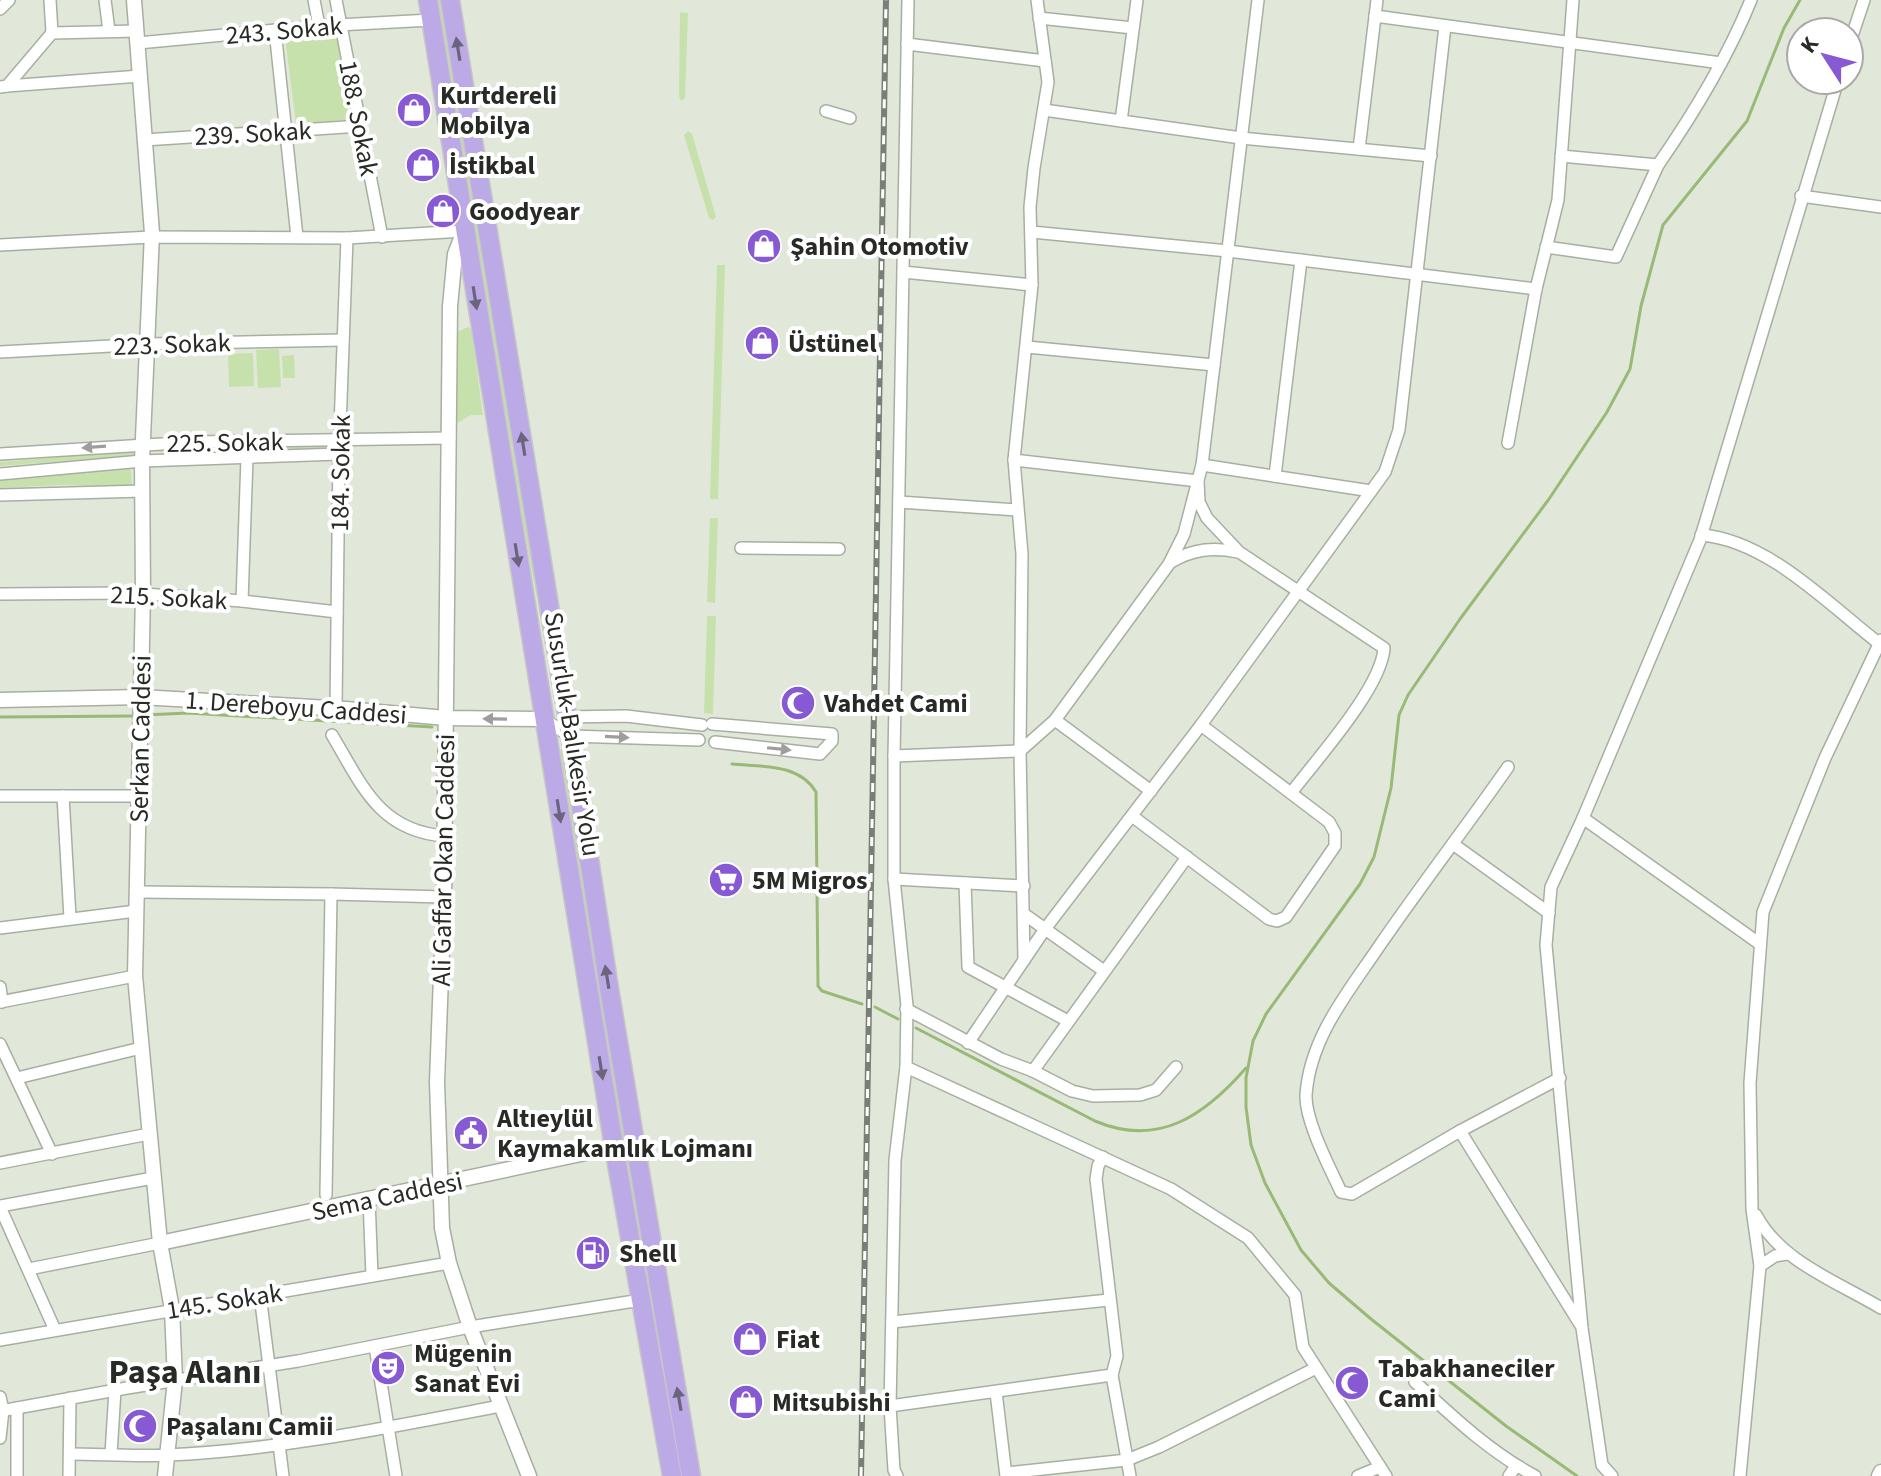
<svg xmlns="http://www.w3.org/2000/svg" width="1881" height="1476" font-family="'Source Sans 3',sans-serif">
	<rect width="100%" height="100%" fill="#e1e8da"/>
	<g fill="#c7e1ac">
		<polygon points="437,0 441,0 556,704 510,451"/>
		<polygon points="680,12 688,13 685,98 681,101 679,96"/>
		<polygon points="339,32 354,119 296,124 285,38"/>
		<polygon points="688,131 692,134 716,217 713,220 709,218 684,135"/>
		<polygon points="717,265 725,265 718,499 710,499"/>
		<polygon points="468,327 471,329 483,415 471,415 457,423 457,332"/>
		<polygon points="279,349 281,387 258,388 256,350"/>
		<polygon points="253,353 254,386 229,387 228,354"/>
		<polygon points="294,355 295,378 283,378 282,356"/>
		<polygon points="328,446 331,447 331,449 156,452 164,449"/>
		<polygon points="131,451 134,454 131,456 0,466 0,462"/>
		<polygon points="131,468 132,487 60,485 0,488 0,479"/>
		<polygon points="710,518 718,518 715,603 707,602"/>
		<polygon points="707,616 716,616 713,714 704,713"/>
		<polygon points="563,746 683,1476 678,1476 574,847 560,751"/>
	</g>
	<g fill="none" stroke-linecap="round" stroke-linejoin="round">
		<g stroke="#9ab977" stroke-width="3">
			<polyline points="144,715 188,713 432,727"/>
			<polyline points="0,717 136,716"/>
			<path d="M732,764C762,767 799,763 816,792L818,986L822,991L862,1004"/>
			<polyline points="875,1007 898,1019"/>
			<path d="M916,1028L1095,1121C1159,1148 1205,1115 1246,1068"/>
			<polyline points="1577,1476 1506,1426 1371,1319 1329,1283 1301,1250 1265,1183 1251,1145 1246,1107 1246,1078 1253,1041 1266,1014 1360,884 1374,857 1391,788 1399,715 1408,695 1460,619 1549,499 1607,412 1630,369 1641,306 1663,225 1747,121 1784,28 1800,0"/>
		</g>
		<g stroke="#a8afa2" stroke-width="14">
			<g id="minor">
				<polyline points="50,0 52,33"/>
				<polyline points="105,0 109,31"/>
				<polyline points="314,0 319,26"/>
				<polyline points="336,0 382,237"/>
				<polyline points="0,9 9,0"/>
				<polyline points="1375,16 1721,63"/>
				<polyline points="1039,18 1133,28"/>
				<polyline points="275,30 297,237"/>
				<polyline points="138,43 319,26 431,20"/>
				<polyline points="907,44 1045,61"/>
				<polyline points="1849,45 1864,0"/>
				<polyline points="7,86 140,76"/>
				<polyline points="0,87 7,86 52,33 137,31"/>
				<polyline points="1044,110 1241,138 1431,156"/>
				<polyline points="826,111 850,118"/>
				<polyline points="1121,121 1137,0"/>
				<polyline points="144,140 361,126"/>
				<polyline points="1359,149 1377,0"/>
				<path d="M1561,156L1658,165C1694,113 1727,59 1751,0"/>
				<polyline points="1801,196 1881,207"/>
				<polyline points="1032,232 1228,251 1536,289"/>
				<polyline points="0,245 151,237 347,238 464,231"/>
				<polyline points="1546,247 1616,257 1658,165"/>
				<polyline points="903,272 1032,285"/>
				<polyline points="1027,347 1214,365"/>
				<polyline points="0,352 148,344 343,340"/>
				<polyline points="1508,443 1536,289 1558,200 1573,0"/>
				<polyline points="0,454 194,442 450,438"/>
				<path d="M1014,460L1198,481L1199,502L1207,518L1239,552L1384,648C1382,687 1316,760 1291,793"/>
				<polyline points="1202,465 1371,491"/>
				<polyline points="0,474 142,461 339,454"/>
				<polyline points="1275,476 1301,260"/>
				<polyline points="0,495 143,491"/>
				<polyline points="899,502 1017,510"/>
				<path d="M1701,535C1768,540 1829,605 1881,645"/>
				<polyline points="741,548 839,549"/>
				<path d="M1171,562C1193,549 1213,547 1238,552"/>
				<polyline points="0,594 130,593 242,601 337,612"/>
				<polyline points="242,601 247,458"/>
				<polyline points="336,708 339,454 347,238"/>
				<polyline points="565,717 626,716 702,725"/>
				<polyline points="545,720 570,736 699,740"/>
				<polyline points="1055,720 1151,791"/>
				<polyline points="712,724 832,734 832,741 820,754 715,742"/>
				<path d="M332,735C362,785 379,831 445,836"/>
				<polyline points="894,756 1020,751 1055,720 1169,564 1184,534 1202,465 1258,0"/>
				<path d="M1508,767C1466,827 1422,884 1380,945C1349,991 1310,1037 1306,1095C1305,1121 1330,1168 1341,1192L1352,1194L1460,1131L1560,1078"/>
				<polyline points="0,796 137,796"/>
				<polyline points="63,796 70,918"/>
				<polyline points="1132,816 1269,919 1277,921 1286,917 1335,846 1335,833 1329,822 1201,725"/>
				<polyline points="1583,818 1760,944"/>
				<polyline points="1453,844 1549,913"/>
				<polyline points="894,879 1024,886"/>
				<polyline points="965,883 968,967 1068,1021"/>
				<polyline points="139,892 331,894 326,1195"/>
				<polyline points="331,894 444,897"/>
				<polyline points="1024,914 1104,971"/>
				<polyline points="0,928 136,911"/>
				<polyline points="1024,960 1020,751 1022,554 1014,460 1032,285 1030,207 1034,168 1048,82 1037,0"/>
				<polyline points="0,987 2,1002"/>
				<polyline points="0,1002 135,976"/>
				<polyline points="906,1009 1001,1059 1033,1071 1072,1091 1093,1096 1140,1095 1156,1090 1176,1067"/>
				<polyline points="968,1043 1045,929 1201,725 1385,472 1399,430 1445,26"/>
				<polyline points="0,1044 52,1154"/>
				<polyline points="906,1067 1171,1189 1248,1238 1295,1295 1303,1347 1386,1476"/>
				<polyline points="1033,1071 1187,857"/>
				<polyline points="17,1078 141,1048"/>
				<polyline points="1460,1131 1580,1324"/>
				<polyline points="1103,1157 1098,1166 1096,1179 1117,1356 1112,1375 1130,1476"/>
				<polyline points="0,1163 149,1134"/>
				<polyline points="369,1199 372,1276"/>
				<polyline points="0,1206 153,1178"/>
				<polyline points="0,1207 55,1330"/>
				<path d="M1756,1215C1781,1262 1836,1281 1881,1308"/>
				<polyline points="1760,1266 1775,1256 1787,1254"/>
				<polyline points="29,1269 160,1243"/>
				<polyline points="260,1295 283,1476"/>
				<polyline points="892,1322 1109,1300"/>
				<polyline points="0,1340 449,1263"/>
				<polyline points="375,1346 396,1476"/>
				<path d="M1415,1382C1453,1417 1490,1452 1535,1476"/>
				<polyline points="996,1392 1006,1476"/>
				<polyline points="0,1397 3,1410 0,1438"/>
				<polyline points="890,1406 1112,1375"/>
				<polyline points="0,1411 127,1388 298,1361 470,1327 641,1300"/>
				<path d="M70,1454C102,1454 135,1457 168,1455C279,1450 390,1427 500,1406"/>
				<polyline points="111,1454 115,1390"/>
				<polyline points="1006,1473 1127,1460 1159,1447 1316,1368"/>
				<polyline points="17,1476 17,1408"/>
				<polyline points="69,1476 70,1398"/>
				<polyline points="897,1476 894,1470 890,1406 895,1160 906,1067 907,1006 894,879 894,756 908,0"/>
				<polyline points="1358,1476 1380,1467"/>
				<polyline points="1509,1476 1516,1466"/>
				<polyline points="1612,1476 1602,1465 1582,1328 1546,945 1551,887 1583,818 1700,540 1838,80"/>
				<polyline points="1740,1476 1760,1266 1752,1209 1750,1083 1763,912 1825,758 1881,640"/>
			</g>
		</g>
		<g stroke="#a8afa2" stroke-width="17">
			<g id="secondary">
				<polyline points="134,0 152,233 142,461 143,593 135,976 160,1243 172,1309 175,1380 165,1476"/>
				<polyline points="464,231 455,254 450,306 444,897 437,1082 442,1228 449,1263 470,1327 529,1476"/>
				<polyline points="0,700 141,697 346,709 446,718 544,719"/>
				<polyline points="160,1243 614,1147"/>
				<polyline points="1879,1476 1881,1472"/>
			</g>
		</g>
		<g stroke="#c7c8c6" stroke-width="21">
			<g id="trunk">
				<polyline points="428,0 614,1147 672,1476"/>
				<polyline points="450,0 565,703 609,988 691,1476"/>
			</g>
		</g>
		<use href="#minor" stroke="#fff" stroke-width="11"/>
		<use href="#secondary" stroke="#fff" stroke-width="14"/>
		<use href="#trunk" stroke="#bcaae6" stroke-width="18"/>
		<g stroke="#7a7f76" stroke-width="6">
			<polyline id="rail" points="861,1476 886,0"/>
		</g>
		<use href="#rail" stroke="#fff" stroke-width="3" stroke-dasharray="9" stroke-linecap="butt"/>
	</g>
	<defs><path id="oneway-solid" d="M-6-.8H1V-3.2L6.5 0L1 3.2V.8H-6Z" transform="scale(2)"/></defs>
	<g fill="#6a647c">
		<use href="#oneway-solid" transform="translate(458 49) rotate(-99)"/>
		<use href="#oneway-solid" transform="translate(475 298) rotate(81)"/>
		<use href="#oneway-solid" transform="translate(523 444) rotate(-99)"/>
		<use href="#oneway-solid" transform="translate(517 555) rotate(81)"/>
		<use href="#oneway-solid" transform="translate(559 811) rotate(81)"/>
		<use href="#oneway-solid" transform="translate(607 977) rotate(-99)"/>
		<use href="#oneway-solid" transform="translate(601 1068) rotate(81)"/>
		<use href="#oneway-solid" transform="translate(679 1399) rotate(-100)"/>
	</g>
	<g fill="#9e9f9d">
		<use href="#oneway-solid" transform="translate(94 447) rotate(176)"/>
		<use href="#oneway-solid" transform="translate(495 719) rotate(-179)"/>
		<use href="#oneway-solid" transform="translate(617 737) rotate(3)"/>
		<use href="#oneway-solid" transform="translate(779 749) rotate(6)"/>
	</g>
	<defs>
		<g id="shop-disc" transform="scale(1.8)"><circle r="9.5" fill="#875ad3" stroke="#fff"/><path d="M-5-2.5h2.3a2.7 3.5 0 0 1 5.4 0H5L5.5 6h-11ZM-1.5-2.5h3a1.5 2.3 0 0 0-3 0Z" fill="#fff"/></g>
		<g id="mosque-disc" transform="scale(1.8)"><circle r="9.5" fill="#875ad3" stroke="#fff"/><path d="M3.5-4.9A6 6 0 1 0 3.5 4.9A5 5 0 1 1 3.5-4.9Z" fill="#fff"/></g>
		<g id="supermarket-disc" transform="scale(1.8)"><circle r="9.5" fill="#875ad3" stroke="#fff"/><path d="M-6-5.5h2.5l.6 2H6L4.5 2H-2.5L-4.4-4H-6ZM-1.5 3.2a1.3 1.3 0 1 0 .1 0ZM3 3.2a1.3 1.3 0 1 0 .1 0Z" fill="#fff"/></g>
		<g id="civic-disc" transform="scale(1.8)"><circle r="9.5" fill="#875ad3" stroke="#fff"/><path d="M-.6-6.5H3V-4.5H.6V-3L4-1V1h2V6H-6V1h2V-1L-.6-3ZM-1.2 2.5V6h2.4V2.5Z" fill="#fff"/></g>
		<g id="fuel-disc" transform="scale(1.8)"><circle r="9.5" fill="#875ad3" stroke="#fff"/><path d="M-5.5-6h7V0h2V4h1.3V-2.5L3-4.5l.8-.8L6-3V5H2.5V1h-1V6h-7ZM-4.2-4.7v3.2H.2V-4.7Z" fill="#fff"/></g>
		<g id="theatre-disc" transform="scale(1.8)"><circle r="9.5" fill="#875ad3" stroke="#fff"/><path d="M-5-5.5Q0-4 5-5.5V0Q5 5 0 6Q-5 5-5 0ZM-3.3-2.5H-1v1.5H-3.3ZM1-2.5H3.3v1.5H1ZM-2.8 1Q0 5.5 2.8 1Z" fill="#fff"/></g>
	</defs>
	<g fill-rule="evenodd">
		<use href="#shop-disc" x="414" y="110"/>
		<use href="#shop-disc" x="423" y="165"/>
		<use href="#shop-disc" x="443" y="211"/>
		<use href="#shop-disc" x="764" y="246"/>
		<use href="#shop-disc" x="762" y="343"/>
		<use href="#mosque-disc" x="798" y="703"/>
		<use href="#supermarket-disc" x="726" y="880"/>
		<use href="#civic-disc" x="471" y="1133"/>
		<use href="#fuel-disc" x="593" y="1253"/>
		<use href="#shop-disc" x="750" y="1339"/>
		<use href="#theatre-disc" x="388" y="1368"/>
		<use href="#mosque-disc" x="1352" y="1383"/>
		<use href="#shop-disc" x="746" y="1402"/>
		<use href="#mosque-disc" x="140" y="1426"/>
	</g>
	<g text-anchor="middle" stroke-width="8" stroke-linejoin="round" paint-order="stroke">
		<g font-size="26" fill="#272a25" stroke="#fff">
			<text transform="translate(284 30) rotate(-5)" y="9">243. Sokak</text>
			<text transform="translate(359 118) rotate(79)" y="9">188. Sokak</text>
			<text transform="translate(253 133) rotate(-3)" y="9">239. Sokak</text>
			<text transform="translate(172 344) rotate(-2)" y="9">223. Sokak</text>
			<text transform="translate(225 442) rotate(-1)" y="9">225. Sokak</text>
			<text transform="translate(340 473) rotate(-89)" y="9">184. Sokak</text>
			<text transform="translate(169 597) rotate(3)" y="9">215. Sokak</text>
			<text transform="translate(296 707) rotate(4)" y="9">1. Dereboyu Caddesi</text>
			<text transform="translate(573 734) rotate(81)" y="9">Susurluk-Balıkesir Yolu</text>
			<text transform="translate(140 739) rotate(-89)" y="9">Serkan Caddesi</text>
			<text transform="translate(443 860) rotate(-89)" y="9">Ali Gaffar Okan Caddesi</text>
			<text transform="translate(387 1196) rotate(-12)" y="9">Sema Caddesi</text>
			<text transform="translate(224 1301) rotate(-9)" y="9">145. Sokak</text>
		</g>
		<g font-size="26" font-weight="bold" fill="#272a25" stroke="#fff" text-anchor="start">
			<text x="440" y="104">Kurtdereli<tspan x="440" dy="30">Mobilya</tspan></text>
			<text x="449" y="174">İstikbal</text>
			<text x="469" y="220">Goodyear</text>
			<text x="790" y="255">Şahin Otomotiv</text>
			<text x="788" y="352">Üstünel</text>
			<text x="824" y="712">Vahdet Cami</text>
			<text x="752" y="889">5M Migros</text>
			<text x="497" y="1127">Altıeylül<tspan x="497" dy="30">Kaymakamlık Lojmanı</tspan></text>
			<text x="619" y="1262">Shell</text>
			<text x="776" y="1348">Fiat</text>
			<text x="414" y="1362">Mügenin<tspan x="414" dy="30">Sanat Evi</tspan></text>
			<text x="1378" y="1377">Tabakhaneciler<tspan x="1378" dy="30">Cami</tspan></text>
			<text x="772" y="1411">Mitsubishi</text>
			<text x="166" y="1435">Paşalanı Camii</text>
		</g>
		<g font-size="34" font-weight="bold" fill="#272a25" stroke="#fff">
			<text x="185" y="1383">Paşa Alanı</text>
		</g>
	</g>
	<g transform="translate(1825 56) rotate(306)"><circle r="38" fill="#ffffff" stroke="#a9aaa8" stroke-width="2"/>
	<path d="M0-6L14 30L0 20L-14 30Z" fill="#875ad3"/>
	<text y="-12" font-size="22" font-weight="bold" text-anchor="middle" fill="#272a25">K</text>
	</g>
</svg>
